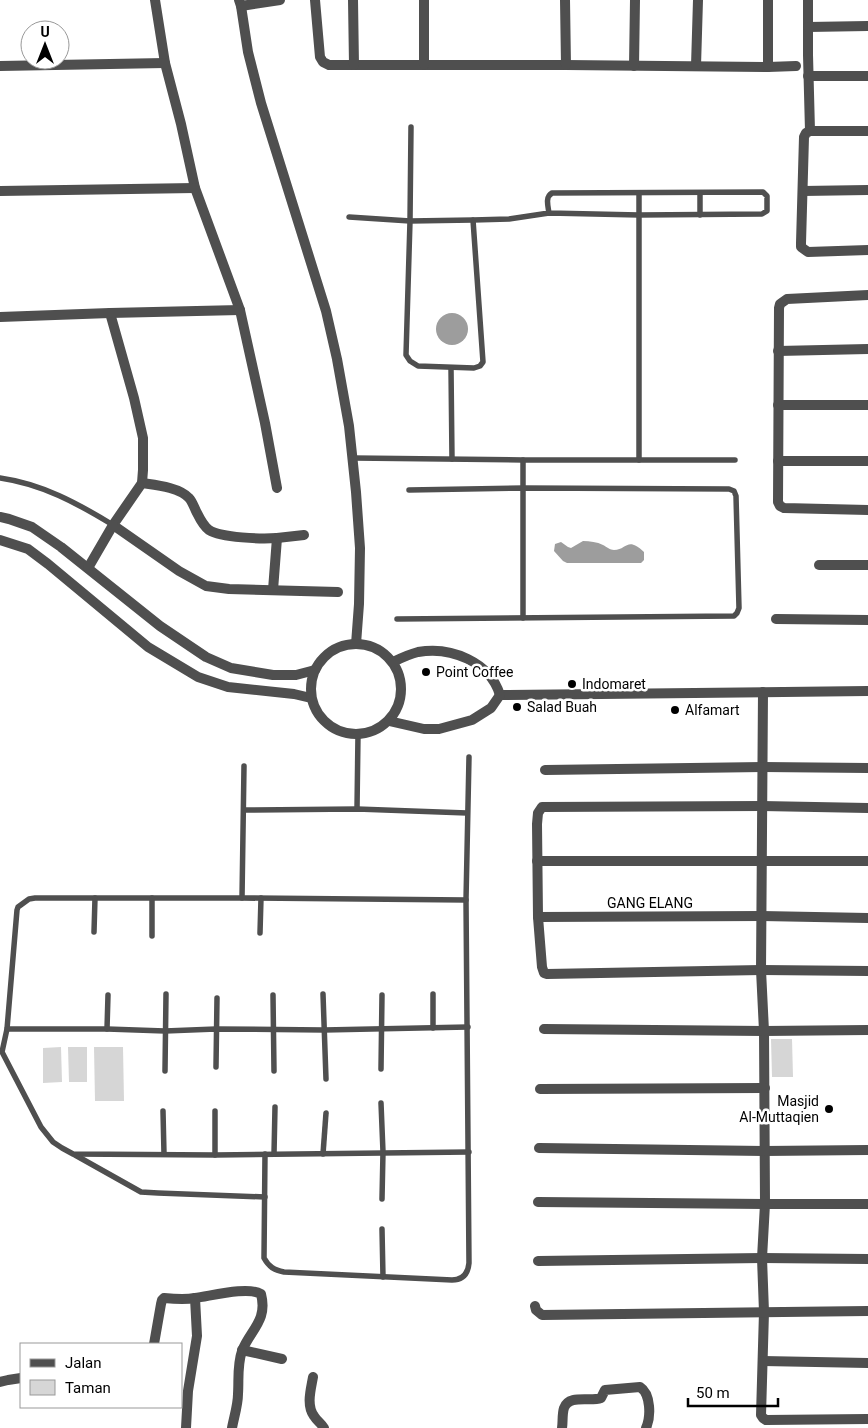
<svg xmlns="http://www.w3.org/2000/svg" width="868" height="1428" font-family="Roboto,sans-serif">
	<rect width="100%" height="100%" fill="#fff"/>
	<g fill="#d6d6d6">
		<polygon points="771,1039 792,1039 793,1077 772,1077"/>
		<polygon points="61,1047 62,1082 43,1083 43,1048"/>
		<polygon points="68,1047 87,1047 87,1082 69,1082"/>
		<polygon points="94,1047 123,1047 124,1101 95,1101"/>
	</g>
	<g fill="#9d9d9d">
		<circle cx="452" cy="329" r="16"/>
		<path d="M583,541C590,541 597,542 603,545C607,547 610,550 614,550C627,550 627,536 644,552V560L641,563H567L563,561L554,551L555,544L561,542L568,547L571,548Z"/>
	</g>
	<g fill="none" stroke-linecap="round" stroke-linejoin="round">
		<g stroke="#4f4f4f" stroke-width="5.5">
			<polyline points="411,127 410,221 406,355 410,361 418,366 474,368 480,366 483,362 473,220"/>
			<polyline points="639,193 639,460"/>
			<polyline points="700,215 700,193"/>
			<path d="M349,217L410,221L473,220L509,219L549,213L639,215L762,214L767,211V196L763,192L552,193C545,197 548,206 549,213"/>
			<polyline points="451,368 452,459"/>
			<polyline points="353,458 523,460 735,460"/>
			<polyline points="523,460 523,618"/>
			<path d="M0,478C42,484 77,503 113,525"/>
			<polyline points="397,619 734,616 737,613 739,608 736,496 734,491 729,489 523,488 409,490"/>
			<polyline points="357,809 358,735"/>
			<polyline points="244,810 357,809 467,813"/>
			<polyline points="242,898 244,766"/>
			<polyline points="466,900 242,898 35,898 29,899 18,907 17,910 7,1029 2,1052 41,1127 53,1142 62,1148 73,1154 215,1155 469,1152"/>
			<polyline points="94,932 95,898"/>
			<polyline points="260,933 261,898"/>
			<polyline points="152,936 152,898"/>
			<polyline points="323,994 326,1079"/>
			<polyline points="433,994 433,1028"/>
			<polyline points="273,995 274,1071"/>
			<polyline points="7,1029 107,1029 165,1031 216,1029 324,1030 468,1027"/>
			<polyline points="107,1029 108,995"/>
			<polyline points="216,1067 217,998"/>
			<polyline points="381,1069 382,995"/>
			<polyline points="165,1071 166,994"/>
			<polyline points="381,1103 383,1152 382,1199"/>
			<polyline points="163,1111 164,1154"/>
			<polyline points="215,1111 215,1155"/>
			<path d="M265,1154L264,1258C269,1267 274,1270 284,1272L452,1280C463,1280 468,1274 469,1263L466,900L469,757"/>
			<polyline points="274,1154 275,1107"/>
			<polyline points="323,1154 326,1113"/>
			<polyline points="75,1155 141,1192 158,1193 265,1197"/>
			<polyline points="382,1229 383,1277"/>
		</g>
		<g stroke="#4f4f4f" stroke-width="10">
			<polyline points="155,0 165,63 181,124 195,188 240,310 265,423 277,488"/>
			<polyline points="239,0 241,6 248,52 261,103 326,311 337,359 349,426 356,492 360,548 359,604 356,644"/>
			<polyline points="315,0 320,57 323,62 329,65 566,65 768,67 796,66"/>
			<polyline points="353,0 354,65"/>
			<polyline points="424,0 424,65"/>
			<polyline points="565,0 566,65"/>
			<polyline points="768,0 768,67"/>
			<polyline points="808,0 808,55 810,131"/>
			<polyline points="241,6 280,0"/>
			<polyline points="808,27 868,26"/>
			<polyline points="0,66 165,63"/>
			<polyline points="634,66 635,0"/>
			<polyline points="696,66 698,0"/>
			<polyline points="808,76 868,76"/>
			<polyline points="868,131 810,131 806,133 804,137 801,243 801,247 808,252 868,250"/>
			<polyline points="0,191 195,188"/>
			<polyline points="803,191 868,190"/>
			<polyline points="868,295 787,299 780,304 779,308 778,502 780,506 784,508 868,510"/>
			<polyline points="110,313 134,398 143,438 143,470 142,483 113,525 179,571 206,586 229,589 338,592"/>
			<polyline points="0,317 110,313 240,310"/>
			<polyline points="778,351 868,349"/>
			<polyline points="778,405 868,405"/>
			<polyline points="778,461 868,461"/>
			<path d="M142,483C155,485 179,487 189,498C192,501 194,507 196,511C199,517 203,526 209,530C222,538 261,539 277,538L273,590"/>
			<polyline points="0,517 9,519 32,527 61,547 160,626 206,657 231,668 273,675 296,675 315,670"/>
			<polyline points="277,538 304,535"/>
			<polyline points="0,540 28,549 48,564 148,647 198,677 228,687 294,694 311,698"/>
			<polyline points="819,565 868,565"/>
			<polyline points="88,568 113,525"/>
			<polyline points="776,619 868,620"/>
			<circle cx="356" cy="689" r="45"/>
			<path d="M393,662C401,658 410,654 418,652C451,646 490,662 500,695"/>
			<polyline points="763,692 761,970 764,1031 765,1204 762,1258 764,1312 761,1415 763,1418 766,1420 868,1419"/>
			<polyline points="500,695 868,691"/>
			<polyline points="389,721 424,729 439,729 472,720 491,708 500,695"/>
			<polyline points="545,770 763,767 868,768"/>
			<polyline points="868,808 762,806 542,807 538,813 537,824 538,917 542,967 544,973 547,974 761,970 868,971"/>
			<polyline points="537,861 868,861"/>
			<polyline points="538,917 762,916 868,918"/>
			<polyline points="544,1029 764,1031 868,1030"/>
			<polyline points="540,1089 765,1088"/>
			<polyline points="539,1148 764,1151 868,1150"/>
			<polyline points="538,1202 765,1204 868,1204"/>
			<polyline points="538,1261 762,1258 868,1259"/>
			<polyline points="535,1306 536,1310 542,1315 868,1311"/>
			<path d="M154,1344L161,1304L162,1300L164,1298C174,1299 185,1300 195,1298C211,1296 248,1286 261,1294C268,1321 250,1330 242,1351C237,1365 239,1379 238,1394C238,1405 234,1417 232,1428"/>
			<polyline points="242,1350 282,1359"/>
			<polyline points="763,1361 868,1363"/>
			<path d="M313,1377C311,1389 306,1405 314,1416C317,1421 321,1423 324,1428"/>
			<polyline points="0,1382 8,1380 21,1378"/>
			<polyline points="186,1428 188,1391 197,1336 195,1298"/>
			<path d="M562,1428C563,1422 562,1414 564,1408C569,1394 590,1402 601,1398L605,1390L640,1387C651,1394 651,1417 646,1428"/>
		</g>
	</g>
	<g fill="#000" stroke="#fff" stroke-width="2">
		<circle cx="426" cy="672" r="5"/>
		<circle cx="572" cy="684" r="5"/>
		<circle cx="517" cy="707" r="5"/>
		<circle cx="675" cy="710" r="5"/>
		<circle cx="829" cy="1109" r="5"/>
	</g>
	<g text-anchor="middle" stroke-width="5" stroke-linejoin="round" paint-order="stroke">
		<g font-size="14" fill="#000" stroke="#fff" text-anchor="start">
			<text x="436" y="677">Point Coffee</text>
			<text x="582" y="689">Indomaret</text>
			<text x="527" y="712">Salad Buah</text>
			<text x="685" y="715">Alfamart</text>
			<text x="819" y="1106" text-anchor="end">Masjid<tspan x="819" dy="16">Al-Muttaqien</tspan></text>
		</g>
		<g font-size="14" fill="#000" stroke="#fff">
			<text x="650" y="908">GANG ELANG</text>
		</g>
	</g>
	<rect x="20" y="1343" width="162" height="65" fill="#ffffff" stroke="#999999"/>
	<rect x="30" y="1359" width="25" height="8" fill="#4f4f4f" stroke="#999999"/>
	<text x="65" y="1368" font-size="15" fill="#000000">Jalan</text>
	<rect x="30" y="1380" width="25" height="15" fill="#d6d6d6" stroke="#999999"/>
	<text x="65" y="1393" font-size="15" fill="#000000">Taman</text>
	<g transform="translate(45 45)"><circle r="24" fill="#ffffff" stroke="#999999"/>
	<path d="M0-4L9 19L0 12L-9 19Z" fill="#000000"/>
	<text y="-8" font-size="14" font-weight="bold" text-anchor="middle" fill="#000000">U</text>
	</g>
	<path d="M688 1398v8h90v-8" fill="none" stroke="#000000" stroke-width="2.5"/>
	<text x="696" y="1398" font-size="15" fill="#000000" stroke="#ffffff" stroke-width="4" paint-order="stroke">50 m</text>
</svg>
